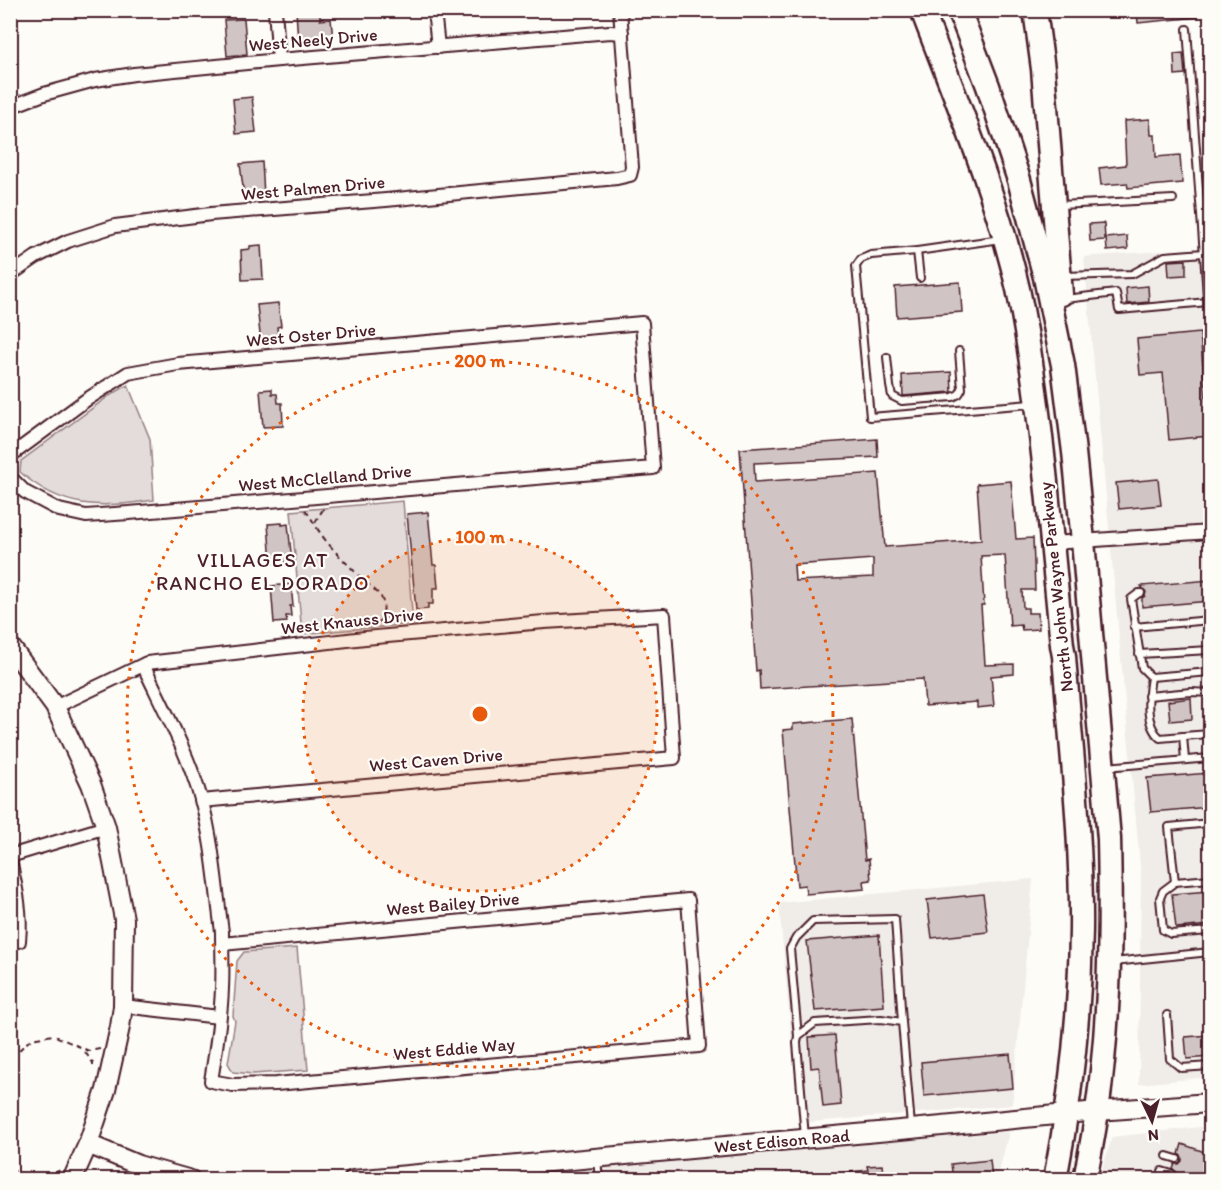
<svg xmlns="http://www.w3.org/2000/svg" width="1221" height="1190" font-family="Itim,sans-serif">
	<rect width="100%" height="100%" fill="#fdfcf7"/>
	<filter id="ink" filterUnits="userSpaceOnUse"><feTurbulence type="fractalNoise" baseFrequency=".0167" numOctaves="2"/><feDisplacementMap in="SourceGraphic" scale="12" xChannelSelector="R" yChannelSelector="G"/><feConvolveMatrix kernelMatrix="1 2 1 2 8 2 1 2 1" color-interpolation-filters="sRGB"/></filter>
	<g filter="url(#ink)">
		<g fill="#f0ece8">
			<polygon points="1200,248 1210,379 1210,1077 1139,1084 1141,875 1084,257"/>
			<polygon points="1033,879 1012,1105 799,1123 779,903"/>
			<polygon points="1210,1126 1210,1179 1099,1180 1112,1137"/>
			<polygon points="1009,1132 997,1179 449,1180 449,1177"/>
		</g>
		<g fill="#e3dcda" stroke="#967e82" stroke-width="1.5">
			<path d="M128,385L150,439L154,500C101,508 63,510 20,472L21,461L109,396Z"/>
			<polygon points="403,501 413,624 302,634 291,511"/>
			<polygon points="297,948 308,1070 253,1074 233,1072 228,1063 235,1021 233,1016 237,961 244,952"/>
		</g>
		<g fill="#d0c5c4" stroke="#4a1f2b" stroke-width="1.5" fill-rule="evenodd">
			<polygon points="296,10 320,10 320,20 331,19 333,40 298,42"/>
			<polygon points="1137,10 1198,10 1198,17 1138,23"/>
			<polygon points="244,19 247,54 227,56 224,20"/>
			<polygon points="1183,53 1185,74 1175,75 1174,54"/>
			<polygon points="252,97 256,132 236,134 233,99"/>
			<polygon points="1150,119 1151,135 1155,135 1156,157 1180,155 1182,183 1128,188 1127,183 1101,185 1099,168 1126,165 1124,121"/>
			<polygon points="262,162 264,195 244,195 240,164"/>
			<polygon points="1104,223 1105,240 1090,241 1089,224"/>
			<polygon points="1127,236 1128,249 1107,251 1106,238"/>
			<polygon points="261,245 263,279 242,280 241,250 250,249 250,246"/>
			<polygon points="1186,260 1186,275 1169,276 1168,261"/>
			<polygon points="960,282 962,312 897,317 895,287"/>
			<polygon points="1148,286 1149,302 1127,304 1126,288"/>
			<polygon points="278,303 281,326 277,327 278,337 272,338 273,343 261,344 257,305"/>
			<polygon points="1200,333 1209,436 1169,440 1163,373 1140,375 1137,339"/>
			<polygon points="951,372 952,392 903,396 902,375"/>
			<polygon points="272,389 272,394 277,394 278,403 282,403 283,426 263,427 260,390"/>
			<path d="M877,439L878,457L754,463L755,482L878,473L885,547L981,540L977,484L1011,481L1016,539L1033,538L1035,590H1022L1023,608H1028V613H1038L1039,629L1022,630L1021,625L1010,626L1005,555L981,556L984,605H981L985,665L1014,664V674L991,676L994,706L977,708V702L925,706L923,679L760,689L759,670L756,671L740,449ZM873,559V577L795,581L794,565Z"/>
			<polygon points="1158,479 1161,505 1119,509 1116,483"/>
			<polygon points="428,512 433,565 436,565 438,588 433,588 433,604 428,604 428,609 416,610 407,514"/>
			<polygon points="282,523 282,525 288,524 292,562 271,563 268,524"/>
			<polygon points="1210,580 1210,601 1142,607 1142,598 1145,596 1146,592 1141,586"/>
			<polygon points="291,584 293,606 290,606 291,616 286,616 287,622 274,623 271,586"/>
			<polygon points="1191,698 1192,719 1170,721 1168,701"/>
			<polygon points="852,719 865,860 869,859 871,880 864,881 865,889 806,894 805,885 797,886 783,730 793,729 793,724"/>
			<polygon points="1210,773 1210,807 1151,812 1147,778"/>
			<polygon points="1210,891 1210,925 1176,928 1172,894"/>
			<polygon points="983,894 988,932 932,938 927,900"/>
			<polygon points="879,935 884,1006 815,1011 807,941"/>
			<polygon points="835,1035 841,1105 823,1107 819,1067 811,1068 809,1037"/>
			<polygon points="1210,1035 1210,1057 1187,1059 1185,1037"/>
			<polygon points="1010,1054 1013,1088 924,1096 921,1062"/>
			<polygon points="1182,1144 1210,1154 1210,1168 1207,1179 1170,1179 1174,1179 1177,1176 1177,1172 1173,1169 1175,1164 1179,1164 1182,1161 1182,1157 1179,1154"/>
			<polygon points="990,1160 992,1179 953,1179 951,1164"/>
			<polygon points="882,1165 884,1179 843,1179 842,1173 868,1170 867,1166"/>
		</g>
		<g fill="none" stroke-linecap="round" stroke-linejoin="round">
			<g stroke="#4a1f2b" stroke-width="10">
				<g id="lane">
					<polyline points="1187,29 1210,335"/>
					<polyline points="1060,205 1173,199"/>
					<polyline points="1001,239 917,251 871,255 861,259 856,266 870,417 1031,404"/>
					<polyline points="917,251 920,278"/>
					<polyline points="1063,276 1132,274 1165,256 1204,253"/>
					<polyline points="1065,299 1116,293 1119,310 1208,302"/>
					<polyline points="887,357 890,386 892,396 902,401 953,397 959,394 962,389 959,351"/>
					<path d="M1141,593H1139L1131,599L1132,605L1142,668L1151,677C1148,696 1144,724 1160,738L1183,736L1185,760"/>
					<polyline points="1134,627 1210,620"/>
					<polyline points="1139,654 1210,650"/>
					<polyline points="1151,677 1210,672"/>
					<polyline points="1148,696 1191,692 1210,693"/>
					<polyline points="1183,736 1210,734"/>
					<polyline points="1106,767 1210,758"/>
					<polyline points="1210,823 1169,827 1175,882 1210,879"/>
					<polyline points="1175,882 1163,891 1160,898 1163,930 1171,934 1210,931"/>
					<polyline points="1113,962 1210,952"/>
					<polyline points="1167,1015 1170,1059 1181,1068 1210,1066"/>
					<polyline points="798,1036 790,949 796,938 813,921 895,919 902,1022"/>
					<polyline points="805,1137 797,1043 798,1036 815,1023 881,1019 902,1022 911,1126"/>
					<polyline points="1167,1156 1177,1159"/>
					<polyline points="597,1159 599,1180"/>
					<polyline points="1162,1171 1172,1174"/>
				</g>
			</g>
			<g stroke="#4a1f2b" stroke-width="16">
				<g id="street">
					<polyline points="275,10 279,60"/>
					<polyline points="434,10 438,47"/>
					<polyline points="10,107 44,94 95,80 134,74 279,60 610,32 622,33"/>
					<polyline points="10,275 36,257 68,241 115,226 211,214 386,200 617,178 630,175 632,167 620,10"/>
					<polyline points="10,456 86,400 128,373 178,364 642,323 653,468 129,513 86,516 59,510 25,492 10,477"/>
					<polyline points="1053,543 1210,532"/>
					<path d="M145,664L146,671C166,713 188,754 201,799C213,841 216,889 222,932C222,951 223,970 222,988C221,1019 216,1050 211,1081L233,1085L276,1084L699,1046L688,900L222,944"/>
					<polyline points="55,707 147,663 365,638 544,622 664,615 674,758 201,801"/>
					<polyline points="10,856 106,827"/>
					<path d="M10,860C16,887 22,914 19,941L10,943"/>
					<polyline points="123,1006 219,1017"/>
				</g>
			</g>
			<g stroke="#4a1f2b" stroke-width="22">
				<g id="secondary">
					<polyline points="10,646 55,707 91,784 106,827 124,919 123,1006 120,1027 106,1090 88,1144 72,1180"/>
					<polyline points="88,1144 138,1165 191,1180"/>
					<polyline points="353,1180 911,1129 1097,1111 1210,1103"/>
				</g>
			</g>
			<g stroke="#4a1f2b" stroke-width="27">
				<g id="highway">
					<path d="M922,10C957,102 996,193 1018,289C1032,356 1040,423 1047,491C1052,542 1057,593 1062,645L1064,656C1071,747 1082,838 1081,930C1080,1014 1071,1097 1055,1180"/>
					<path d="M959,10L988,86L1019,180L1045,277L1063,365L1074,452L1083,541L1109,839C1111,930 1110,1021 1097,1111C1094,1134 1089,1157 1085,1180"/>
					<polyline points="1035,10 1043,69 1061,294"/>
				</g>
			</g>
			<g stroke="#4a1f2b" stroke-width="2" stroke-dasharray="6 4.5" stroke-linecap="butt">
				<path d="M305,510C312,518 315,526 321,534C331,549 346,562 359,576C365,582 380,593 382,599C386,610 382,617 377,626"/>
				<polyline points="315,523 318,517 324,508"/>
				<polyline points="384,613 391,623"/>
				<polyline points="85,1052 93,1063 93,1070"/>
				<polyline points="10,1069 15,1054 31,1039 53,1035 89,1051 100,1049"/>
				<polyline points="10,1169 18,1173 26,1180"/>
				<polyline points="46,1180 61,1169"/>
			</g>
			<use href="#lane" stroke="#fdfcf7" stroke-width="6"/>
			<use href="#street" stroke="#fdfcf7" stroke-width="12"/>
			<use href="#secondary" stroke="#fdfcf7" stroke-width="18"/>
			<use href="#highway" stroke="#fdfcf7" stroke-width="22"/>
		</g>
	</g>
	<circle cx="480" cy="714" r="177" fill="#e8590c" fill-opacity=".12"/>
	<g fill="none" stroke="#e8590c" stroke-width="3" stroke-dasharray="3 6">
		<circle cx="480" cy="714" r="177"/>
		<circle cx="480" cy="714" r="353"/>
	</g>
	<g text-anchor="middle" stroke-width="4.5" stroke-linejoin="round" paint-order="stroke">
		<g font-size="18" fill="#4a1f2b" stroke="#fdfcf7">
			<text transform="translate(313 40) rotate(-5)" y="6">West Neely Drive</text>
			<text transform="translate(313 188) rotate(-5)" y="6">West Palmen Drive</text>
			<text transform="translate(311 335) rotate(-5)" y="6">West Oster Drive</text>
			<text transform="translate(325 478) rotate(-5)" y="6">West McClelland Drive</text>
			<text transform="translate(1056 587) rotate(-96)" y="6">North John Wayne Parkway</text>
			<text transform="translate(352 621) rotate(-6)" y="6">West Knauss Drive</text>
			<text transform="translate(436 760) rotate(-5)" y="6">West Caven Drive</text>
			<text transform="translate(453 904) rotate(-5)" y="6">West Bailey Drive</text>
			<text transform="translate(454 1049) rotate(-5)" y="6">West Eddie Way</text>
			<text transform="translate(782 1141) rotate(-5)" y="6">West Edison Road</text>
		</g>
		<g font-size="20" letter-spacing="1.5" fill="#4a1f2b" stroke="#fdfcf7">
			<text x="263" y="567">VILLAGES AT<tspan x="263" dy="23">RANCHO EL DORADO</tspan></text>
		</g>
	</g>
	<circle cx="480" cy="714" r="9" fill="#e8590c" stroke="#fdfcf7" stroke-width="3"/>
	<g font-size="18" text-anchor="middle" font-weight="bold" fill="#e8590c" stroke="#fdfcf7" stroke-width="4.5" stroke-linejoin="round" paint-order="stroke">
		<text x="480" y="367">200 m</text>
		<text x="480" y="543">100 m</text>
	</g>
	<rect width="1221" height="1190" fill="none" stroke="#fdfcf7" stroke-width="36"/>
	<rect x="18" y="18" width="1185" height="1154" fill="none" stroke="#4a1f2b" stroke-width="2" filter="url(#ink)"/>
	<g transform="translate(1152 1121) rotate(175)" stroke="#fdfcf7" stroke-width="4.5" paint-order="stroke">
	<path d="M0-4.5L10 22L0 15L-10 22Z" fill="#4a1f2b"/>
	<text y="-9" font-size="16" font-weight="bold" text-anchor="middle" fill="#4a1f2b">N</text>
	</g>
</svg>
